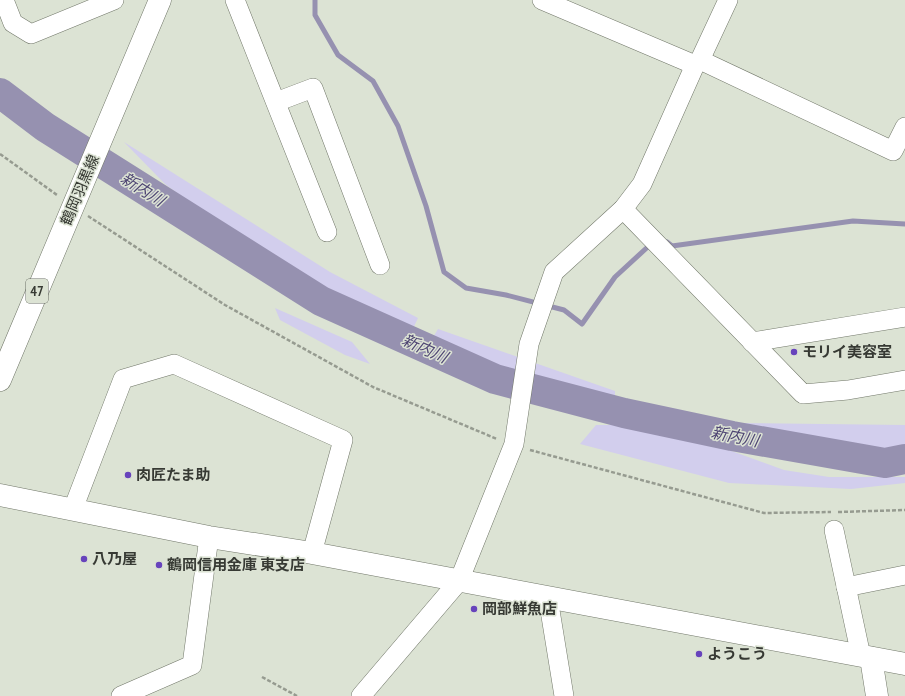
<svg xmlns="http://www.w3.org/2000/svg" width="905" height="696" font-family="'PT Sans Narrow','Noto Sans JP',sans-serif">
	<rect width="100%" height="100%" fill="#dce3d4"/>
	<g fill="#d2ceed">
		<polygon points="124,142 330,272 418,318 411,333 318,292 251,249 165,184"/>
		<polygon points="275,308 352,342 370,364 345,355 280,320"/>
		<polygon points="438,329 615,391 615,402 581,395 481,369 429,344"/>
		<polygon points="732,423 905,425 905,453 889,457 801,443"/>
		<polygon points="596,425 631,425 715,445 784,470 829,477 905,477 905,483 851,489 729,483 580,444"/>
	</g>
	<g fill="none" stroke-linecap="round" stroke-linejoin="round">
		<g stroke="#9691b0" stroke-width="5">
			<polyline points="315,0 315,15 338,55 373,81 398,126 426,206 444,272 466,288 506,295 564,310 582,324 615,277 652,243"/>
			<polyline points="667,242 672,246 853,221 905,224"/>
		</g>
		<polyline stroke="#9691b0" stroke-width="30" points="0,93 45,127 321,301 495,379 624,413 732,436 885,463 905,459"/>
		<g stroke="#717769" stroke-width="20">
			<g id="street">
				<polyline points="4,0 13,23 31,34 114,0"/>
				<polyline points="235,0 327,232"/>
				<polyline points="542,0 695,65"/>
				<polyline points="700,60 893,151 905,127"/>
				<polyline points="276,102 313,88 380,265"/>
				<polyline points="623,209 803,394 848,390 905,380"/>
				<polyline points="752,342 905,317"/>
				<polyline points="73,509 123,379 174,364 343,440 312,553"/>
				<polyline points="834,530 861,656"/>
				<polyline points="846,587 905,575"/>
				<polyline points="548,598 564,696"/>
				<polyline points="121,696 192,665 209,537"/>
				<polyline points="361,696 459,581 514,444 529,344 554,272 623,209 642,184 695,65 700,60 728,0"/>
			</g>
		</g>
		<g stroke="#717769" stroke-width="23">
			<g id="secondary">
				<polyline points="0,495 209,537 312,553 905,664"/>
				<polyline points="871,658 877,696"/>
			</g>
		</g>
		<g stroke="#717769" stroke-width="23">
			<polyline id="primary" points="0,380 160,0"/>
		</g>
		<g stroke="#969b90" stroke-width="2.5" stroke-dasharray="4 2" stroke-linecap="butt">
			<polyline points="0,154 57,195"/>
			<polyline points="88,216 225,305 373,387 497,439"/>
			<polyline points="530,450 764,513 831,512"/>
			<polyline points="838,512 905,510"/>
			<polyline points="262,677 297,696"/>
		</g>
		<use href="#street" stroke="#fff" stroke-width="19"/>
		<use href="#secondary" stroke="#fff" stroke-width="22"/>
		<use href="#primary" stroke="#fff" stroke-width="22"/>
	</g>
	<g fill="#6743bc" stroke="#dce3d4" stroke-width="1.5">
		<circle cx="794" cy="352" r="4"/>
		<circle cx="128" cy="475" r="4"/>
		<circle cx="84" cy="559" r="4"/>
		<circle cx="159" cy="565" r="4"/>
		<circle cx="474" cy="609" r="4"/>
		<circle cx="699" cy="654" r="4"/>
	</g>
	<g text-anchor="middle" stroke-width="3" stroke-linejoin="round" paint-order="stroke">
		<rect fill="#dce3d4" stroke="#686d64" stroke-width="1" x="26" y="279" width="22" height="24" rx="3"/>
		<g font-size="14" font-weight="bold" fill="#373a34">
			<text x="37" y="296">47</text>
		</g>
		<g font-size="15" fill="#373a34" stroke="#dce3d4">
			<text transform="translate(80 190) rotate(-67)" y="5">鶴岡羽黒線</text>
		</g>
		<g font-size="15" font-weight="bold" fill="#373a34" stroke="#dce3d4" text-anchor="start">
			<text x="802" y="357">モリイ美容室</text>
			<text x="136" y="480">肉匠たま助</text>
			<text x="92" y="564">八乃屋</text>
			<text x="167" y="570">鶴岡信用金庫 東支店</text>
			<text x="482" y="614">岡部鮮魚店</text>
			<text x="707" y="659">ようこう</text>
		</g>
		<g font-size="16" font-style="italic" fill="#4e4573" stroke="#dce3d4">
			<text transform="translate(143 189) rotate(32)" y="6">新内川</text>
			<text transform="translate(425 348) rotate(24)" y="6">新内川</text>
			<text transform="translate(735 436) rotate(11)" y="6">新内川</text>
		</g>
	</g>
</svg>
